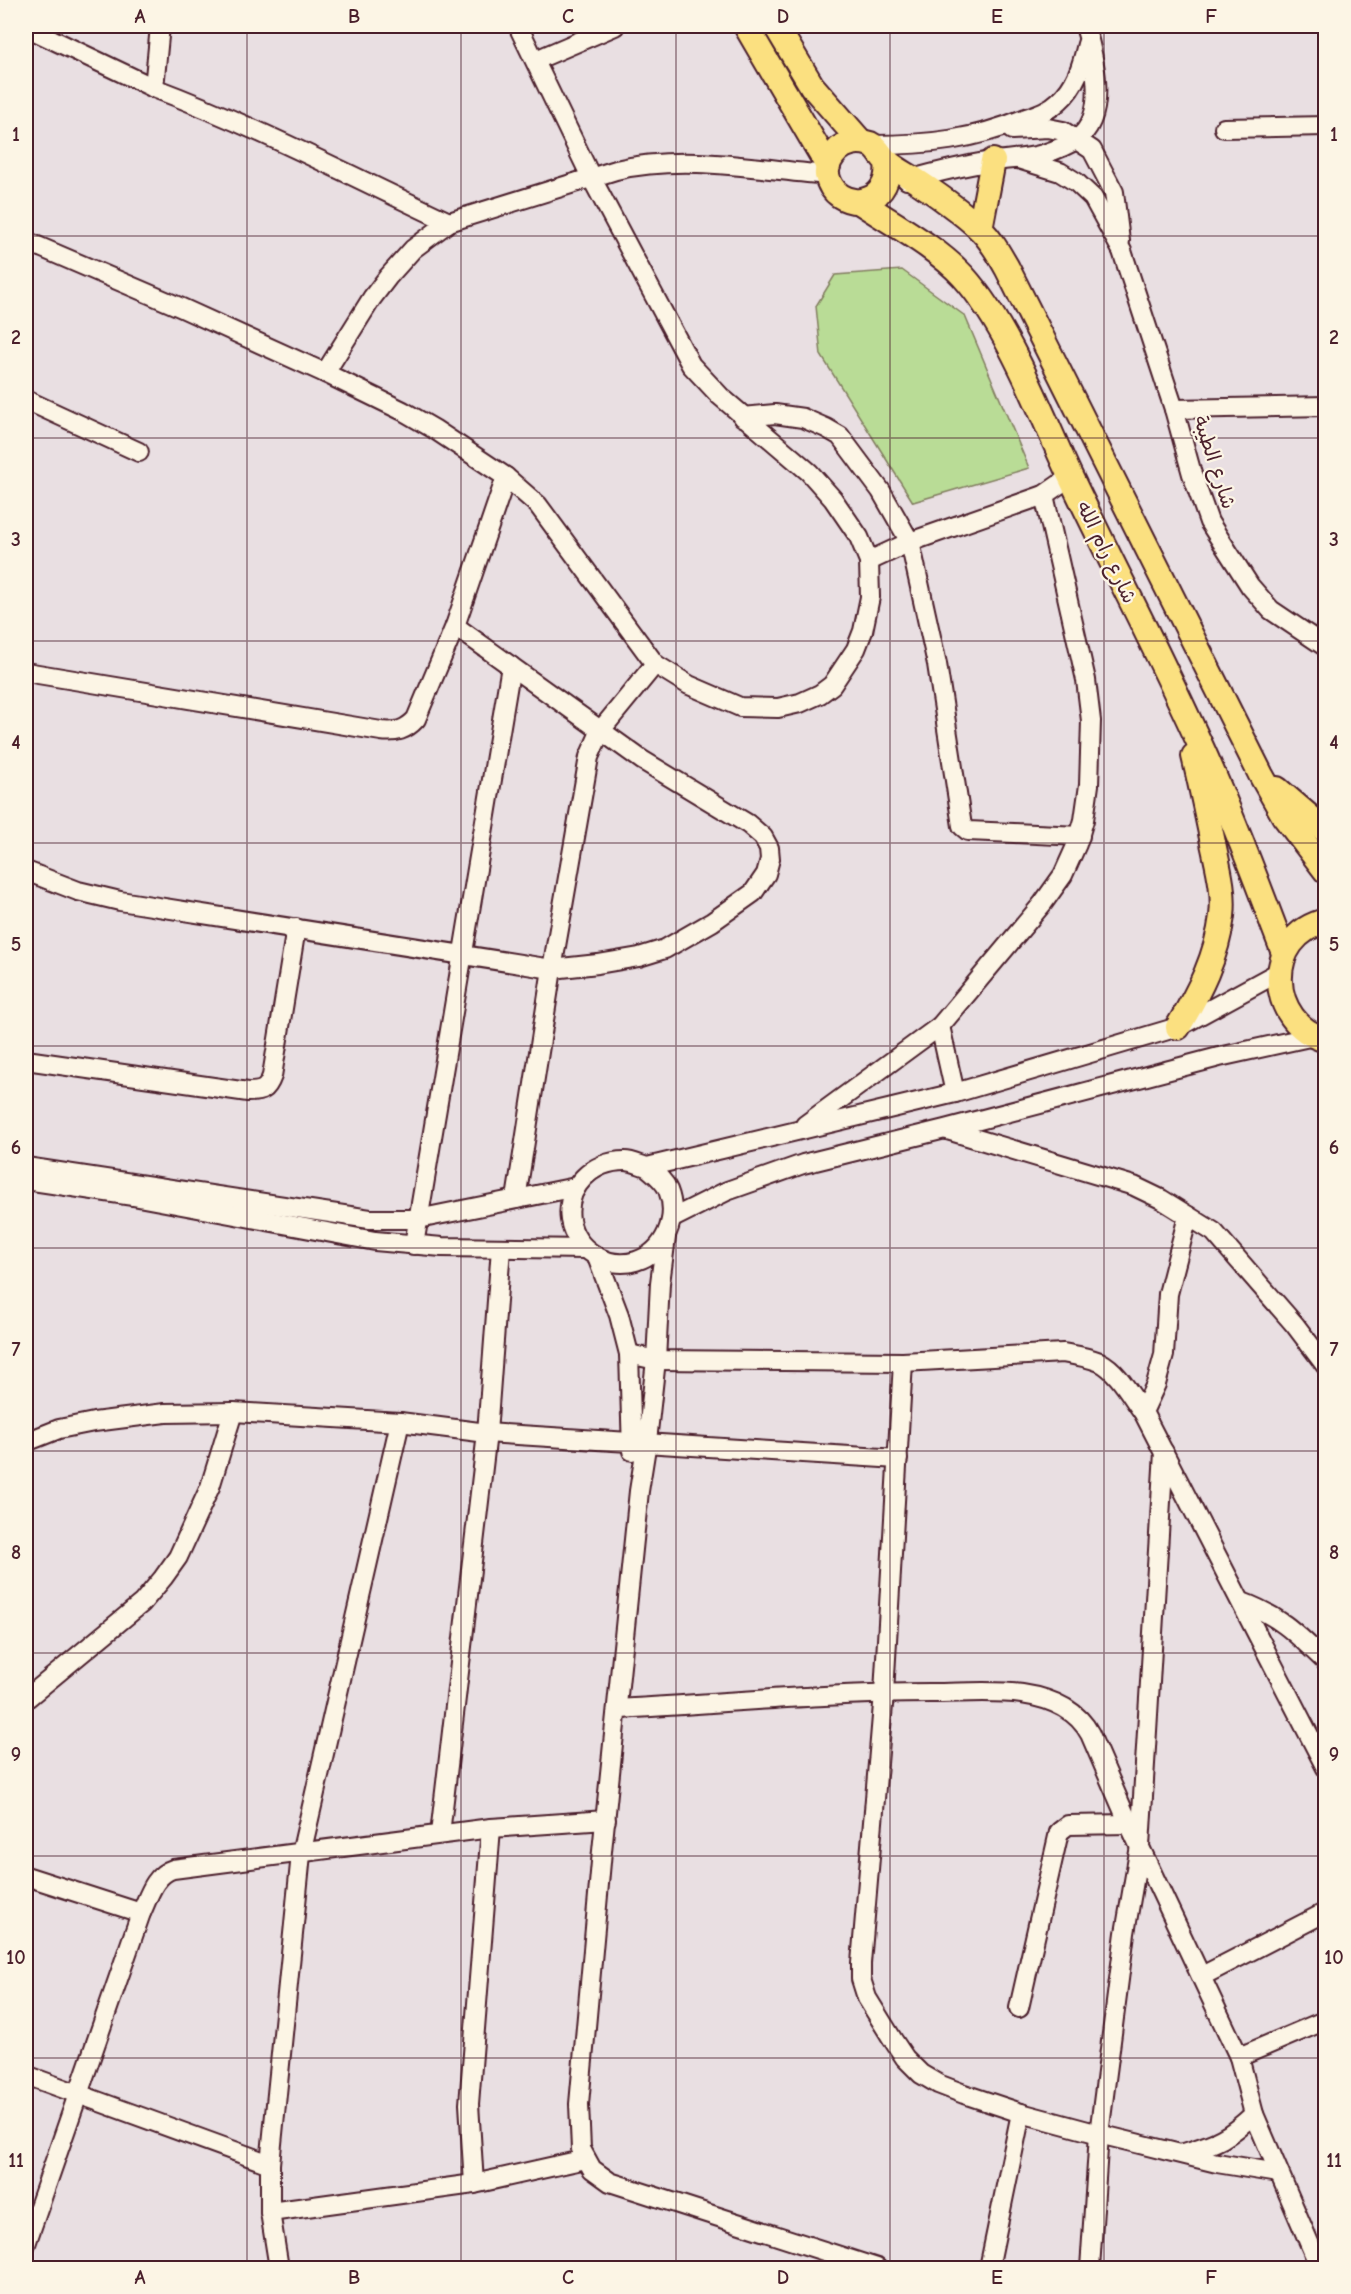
<svg xmlns="http://www.w3.org/2000/svg" width="1351" height="2294" font-family="'Comic Neue','Playpen Sans Arabic',sans-serif">
	<rect width="100%" height="100%" fill="#e9dfe2"/>
	<filter id="ink" filterUnits="userSpaceOnUse"><feTurbulence type="fractalNoise" baseFrequency=".0167" numOctaves="2"/><feDisplacementMap in="SourceGraphic" scale="12" xChannelSelector="R" yChannelSelector="G"/><feConvolveMatrix kernelMatrix="1 2 1 2 8 2 1 2 1" color-interpolation-filters="sRGB"/></filter>
	<g filter="url(#ink)">
		<polygon fill="#b9dc96" stroke="#827e60" stroke-width="1.5" points="902,270 965,316 1029,468 913,502 821,355 816,306 835,275"/>
		<g fill="none" stroke-linecap="round" stroke-linejoin="round">
			<g stroke="#4a1f2b" stroke-width="22">
				<g id="minor">
					<path d="M160,26L154,88C255,126 351,176 449,222"/>
					<polyline points="26,27 154,88"/>
					<polyline points="536,60 615,26"/>
					<polyline points="1224,128 1326,126"/>
					<polyline points="1012,130 1048,128 1063,131 1092,150 1114,192 1120,241"/>
					<path d="M872,145C928,145 974,140 1026,118C1038,114 1050,110 1059,101C1076,86 1082,65 1087,44"/>
					<polyline points="1018,159 1060,172 1076,182 1093,198 1122,251 1174,409 1192,474 1209,522 1250,586 1271,610 1326,647"/>
					<path d="M907,180C935,173 964,165 993,161C1010,159 1027,159 1043,154C1053,151 1068,145 1077,139C1109,116 1094,56 1085,26"/>
					<polyline points="26,241 182,308 325,373 403,411 434,429 506,477 538,505 655,664 689,685 740,707 778,708 800,703 820,694 832,685 856,649 863,631 870,597 869,561 859,537 833,499 809,472 720,396 691,365 591,177 518,26"/>
					<path d="M325,373L372,298L388,277L413,249L449,222L616,170C685,154 757,169 827,175"/>
					<polyline points="26,400 139,452"/>
					<polyline points="1174,409 1326,406"/>
					<polyline points="743,417 775,414 803,418 826,428 840,436 881,491 910,542 937,664 962,826 968,831 1080,836"/>
					<polyline points="869,561 910,542 1044,495 1070,477"/>
					<path d="M26,672L381,731C396,733 406,730 416,719L455,626L506,477"/>
					<polyline points="26,871 78,891 120,901 552,969 598,964 639,957 665,949 712,922 753,893 766,874 770,859 769,848 763,837 748,824 642,760 455,626"/>
					<polyline points="940,1026 955,1093"/>
					<path d="M26,1060L248,1092C262,1092 267,1090 272,1076L296,928"/>
					<polyline points="805,1125 940,1026 1043,903 1063,875 1077,844 1084,820 1089,785 1091,721 1086,680 1044,495"/>
					<polyline points="947,1130 1134,1186 1161,1199 1214,1232 1295,1325 1326,1366"/>
					<polyline points="26,1167 370,1219 418,1219 576,1187"/>
					<path d="M647,1167C655,1174 664,1180 668,1190C679,1218 665,1252 636,1261C607,1270 575,1249 570,1220C565,1186 593,1161 625,1161C632,1161 640,1165 647,1167L955,1093L1178,1027L1279,972"/>
					<polyline points="26,1180 133,1196 375,1241 442,1247 585,1249"/>
					<polyline points="516,1199 552,969 589,757 601,730 655,664"/>
					<polyline points="673,1218 727,1191 803,1164 945,1129 1219,1057 1314,1036"/>
					<polyline points="666,1237 660,1283 656,1360 647,1441 639,1491 602,1851 579,2104 581,2149 592,2169 610,2182 877,2268"/>
					<polyline points="414,1245 511,666"/>
					<polyline points="597,1257 619,1315 629,1354 632,1451"/>
					<path d="M629,1354L656,1360L903,1362L1063,1353C1075,1355 1088,1357 1100,1362C1118,1371 1131,1396 1143,1412L1326,1768"/>
					<polyline points="903,1362 884,1693 861,1963 861,1979 867,1998 893,2040 905,2058 921,2074 938,2084 964,2094 1021,2113 1099,2134 1217,2163 1278,2173"/>
					<polyline points="1143,1412 1156,1384 1164,1355 1168,1294 1188,1216"/>
					<polyline points="26,1442 59,1429 94,1422 165,1413 233,1412 400,1422 487,1433 898,1459"/>
					<path d="M1242,1602C1280,1616 1297,1634 1326,1662"/>
					<polyline points="26,1699 142,1603 163,1578 178,1557 210,1487 233,1412"/>
					<path d="M617,1709C722,1703 826,1693 931,1693C961,1693 993,1690 1022,1694C1049,1698 1077,1709 1090,1734L1129,1824L1239,2057L1254,2114L1320,2268"/>
					<polyline points="440,1834 487,1433 501,1248"/>
					<polyline points="26,1876 141,1913"/>
					<polyline points="1202,1976 1326,1912"/>
					<polyline points="1019,2008 1059,1832 1068,1825 1129,1824"/>
					<polyline points="1239,2057 1326,2020"/>
					<polyline points="26,2075 270,2164"/>
					<path d="M1184,2153C1218,2143 1228,2138 1254,2114"/>
					<polyline points="474,2184 469,2104 491,1828"/>
					<polyline points="270,2212 474,2184 586,2159"/>
					<path d="M26,2244L141,1913C149,1896 154,1875 173,1869L491,1828L606,1820"/>
					<polyline points="279,2268 270,2212 270,2164 301,1854 400,1422"/>
					<polyline points="989,2268 1021,2113"/>
					<polyline points="1090,2268 1099,2134 1125,1933 1140,1846 1164,1452"/>
				</g>
			</g>
			<g stroke="#4a1f2b" stroke-width="28">
				<g id="major">
					<polyline points="746,26 828,166"/>
					<polyline points="776,26 812,86 861,142"/>
					<path d="M887,162C893,209 835,214 827,175C826,166 831,157 837,151C845,142 859,140 870,144C880,149 881,158 889,163C896,169 904,173 912,178C931,190 965,214 981,230C992,241 999,254 1007,268L1261,775L1284,816L1326,871"/>
					<path d="M860,202C893,224 936,247 963,276C1009,327 1041,414 1070,476C1116,573 1167,668 1210,767C1237,827 1260,891 1284,953"/>
					<polyline points="980,229 993,161"/>
					<polyline points="1277,789 1326,831"/>
					<path d="M1326,921C1262,936 1267,1024 1326,1040"/>
					<path d="M1178,1027C1199,992 1217,957 1222,916C1225,892 1218,867 1213,843C1207,814 1201,785 1194,756"/>
				</g>
			</g>
			<use href="#minor" stroke="#fcf5e5" stroke-width="18"/>
			<use href="#major" stroke="#fbe080" stroke-width="24"/>
		</g>
	</g>
	<path fill="none" stroke="#4a1f2b" stroke-width="1.5" stroke-opacity="0.55" d="M247,26V2268M461,26V2268M676,26V2268M890,26V2268M1104,26V2268M26,236H1326M26,438H1326M26,641H1326M26,843H1326M26,1046H1326M26,1248H1326M26,1451H1326M26,1653H1326M26,1856H1326M26,2058H1326"/>
	<g text-anchor="middle" stroke-width="4.5" stroke-linejoin="round" paint-order="stroke">
		<g font-size="20" fill="#4a1f2b" stroke="#fcf5e5">
			<text transform="translate(1215 462) rotate(72)" y="7">شارع الطيبة</text>
			<text transform="translate(1107 552) rotate(64)" y="7">شارع رام الله</text>
		</g>
	</g>
	<rect width="1351" height="2294" fill="none" stroke="#fcf5e5" stroke-width="66"/>
	<rect x="33" y="33" width="1285" height="2228" fill="none" stroke="#4a1f2b" stroke-width="2"/>
	<g font-size="20" text-anchor="middle" font-weight="bold" fill="#4a1f2b">
		<text x="140" y="23">A</text>
		<text x="354" y="23">B</text>
		<text x="568" y="23">C</text>
		<text x="783" y="23">D</text>
		<text x="997" y="23">E</text>
		<text x="1211" y="23">F</text>
		<text x="16" y="141">1</text>
		<text x="1334" y="141">1</text>
		<text x="16" y="344">2</text>
		<text x="1334" y="344">2</text>
		<text x="16" y="546">3</text>
		<text x="1334" y="546">3</text>
		<text x="16" y="749">4</text>
		<text x="1334" y="749">4</text>
		<text x="16" y="951">5</text>
		<text x="1334" y="951">5</text>
		<text x="16" y="1154">6</text>
		<text x="1334" y="1154">6</text>
		<text x="16" y="1356">7</text>
		<text x="1334" y="1356">7</text>
		<text x="16" y="1559">8</text>
		<text x="1334" y="1559">8</text>
		<text x="16" y="1761">9</text>
		<text x="1334" y="1761">9</text>
		<text x="16" y="1964">10</text>
		<text x="1334" y="1964">10</text>
		<text x="16" y="2167">11</text>
		<text x="1334" y="2167">11</text>
		<text x="140" y="2284">A</text>
		<text x="354" y="2284">B</text>
		<text x="568" y="2284">C</text>
		<text x="783" y="2284">D</text>
		<text x="997" y="2284">E</text>
		<text x="1211" y="2284">F</text>
	</g>
</svg>
